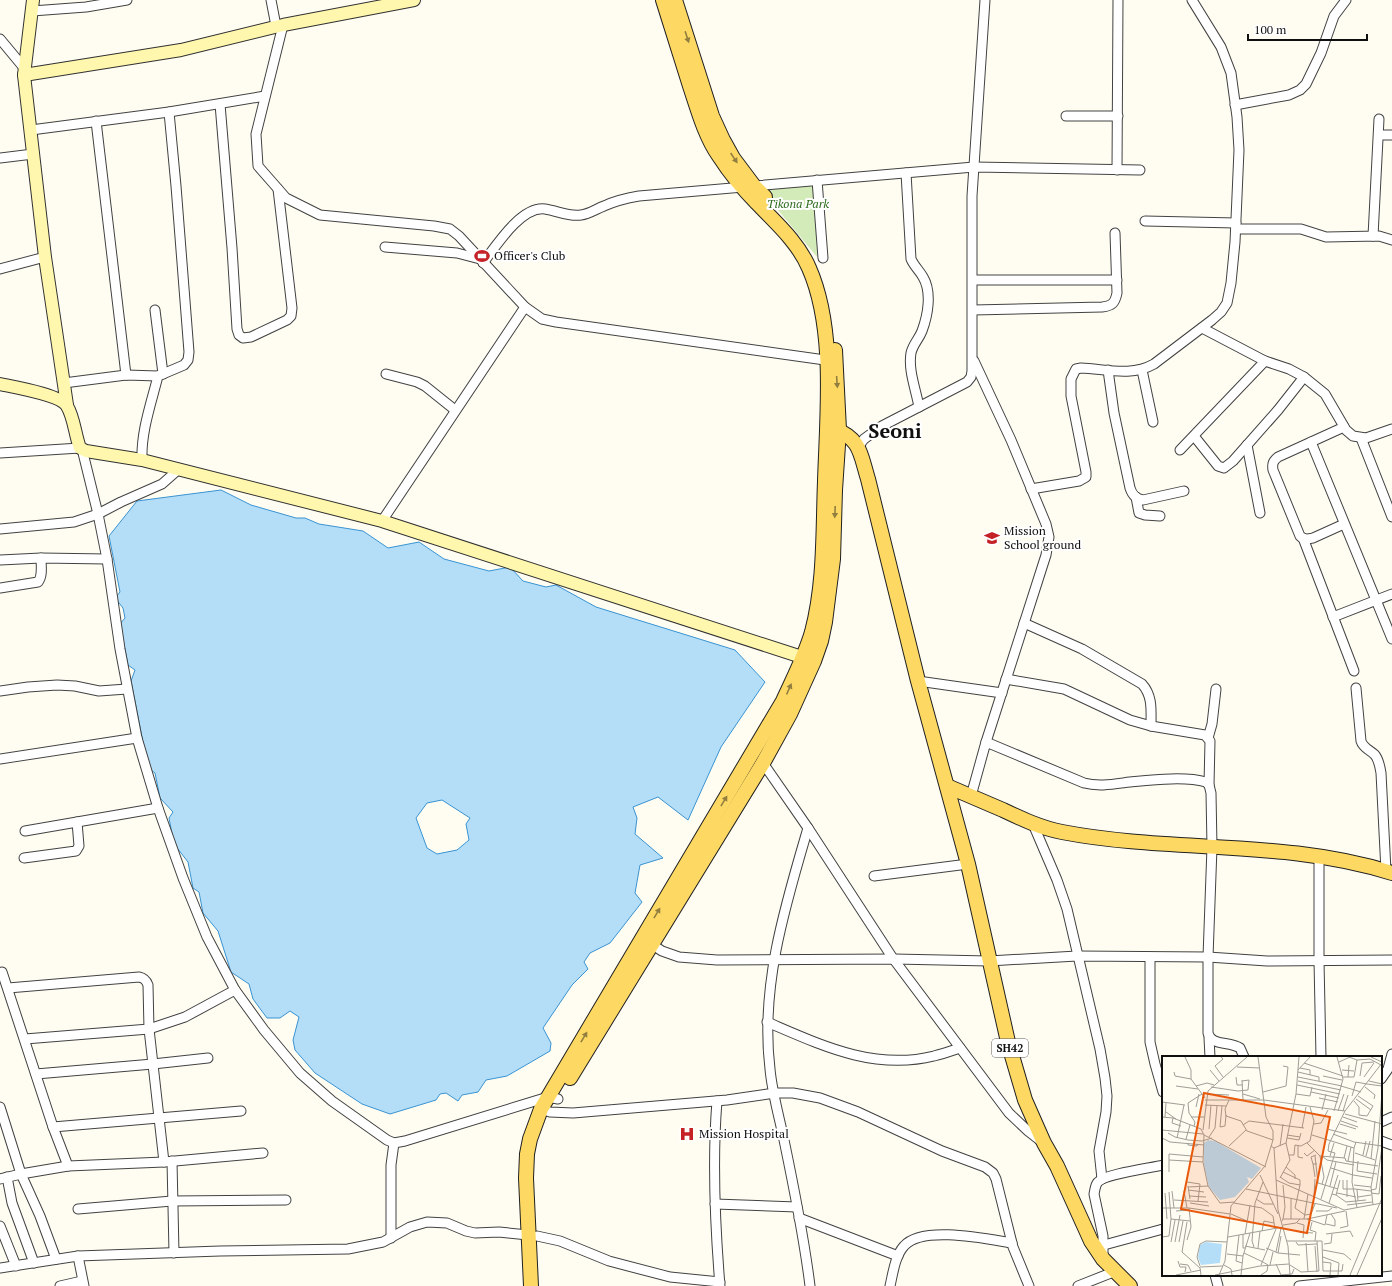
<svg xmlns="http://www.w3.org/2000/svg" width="1392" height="1286" font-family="'PT Serif',serif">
	<rect width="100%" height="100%" fill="#fffdf2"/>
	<polygon fill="#d3ebb9" points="816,183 817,257 759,187"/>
	<path fill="#b4def8" stroke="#3993d2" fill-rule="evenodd" d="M221,490L251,505L296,518H305L319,524L363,531L388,548L419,542L444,559L489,571L510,567L523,581L546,587L556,585L596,607L735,650L765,682L721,747L688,820L658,797L633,807L637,818L635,834L663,858L640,865L635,893L642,902L610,943L590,953L584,962L588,969L572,985L543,1028L551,1043L550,1051L507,1076L486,1080L478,1092L462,1095L458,1101L446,1093L440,1094L436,1100L390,1114L362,1104L315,1073L295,1050L293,1040L299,1017L290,1011L280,1018H267L253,999L249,984L231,972L218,931L203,913L199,892L193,888L188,862L174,844L169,818L173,812L160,798L155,773L148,768L131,681L135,670L128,665L120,624L125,618L123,608L115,598L120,592L109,536L137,501ZM442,800L470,818L466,824L469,840L457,850L437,854L427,848L416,818L427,803Z"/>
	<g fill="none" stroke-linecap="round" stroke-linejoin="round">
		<g stroke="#424242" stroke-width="11">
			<g id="street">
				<polyline points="271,0 276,26"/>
				<polyline points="32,11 86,7 127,0"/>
				<polyline points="283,25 256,134 258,166 286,198 320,215 434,226 450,229 459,236 525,307 542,319 556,322 832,361"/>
				<polyline points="0,39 25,69"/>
				<polyline points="220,104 232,248 237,329 239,335 243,338 251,337 287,320 291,316 292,308 278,189"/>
				<polyline points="1235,105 1289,95 1300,90 1306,84 1321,53 1334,16 1346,0"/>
				<polyline points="1066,116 1118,116"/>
				<polyline points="96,121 126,375"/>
				<polyline points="31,130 169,112 265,96"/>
				<polyline points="1379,135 1392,135"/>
				<polyline points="0,158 33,154"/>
				<polyline points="1117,170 1118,0"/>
				<path d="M906,173L911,259C914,266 919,270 923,277C932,292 928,315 922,331C919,339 913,344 911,353C908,370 916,390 919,407"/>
				<polyline points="817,180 823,258"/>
				<polyline points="1145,221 1236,223"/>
				<polyline points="1236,229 1301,229 1326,237 1379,236 1392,240"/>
				<polyline points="1373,236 1379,119"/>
				<polyline points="385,247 457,253 480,259"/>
				<path d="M483,263C496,246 521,206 545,209C558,211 569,217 581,215C589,214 596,209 604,206C615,201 627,198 639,196L974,167L1140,170"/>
				<polyline points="0,269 45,257"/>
				<polyline points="973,280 1117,280"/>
				<polyline points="155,310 163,374"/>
				<path d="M973,310L1102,307C1112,306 1115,303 1117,293L1115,233"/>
				<polyline points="1202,328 1265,361 1289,369 1304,377 1325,394 1346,430 1353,436 1366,438 1392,429"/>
				<path d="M1108,370L1114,413L1130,488C1132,494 1135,499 1143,500L1184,491"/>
				<polyline points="1142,370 1153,422"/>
				<polyline points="386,374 417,382 425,386 455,410"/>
				<polyline points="64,383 126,375 158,376"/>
				<polyline points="1194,436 1218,466 1224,468 1233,461 1278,410 1304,377"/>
				<polyline points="1361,438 1392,517"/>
				<polyline points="1311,442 1392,639"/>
				<polyline points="1247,445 1260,513"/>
				<polyline points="858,447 864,439 882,426 967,382 971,377 972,371 972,196 985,0"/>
				<polyline points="82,449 98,514 107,559 120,649 137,738 158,808 183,878 207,937 235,990 264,1030 300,1073 332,1101 387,1140 394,1143 405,1141 548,1097 558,1099"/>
				<polyline points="1180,450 1265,361"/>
				<polyline points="0,453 80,448"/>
				<path d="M142,460C141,431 151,404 158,376L184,365L188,360L189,352L176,186L169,112"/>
				<path d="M1031,489L1079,481L1086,477V472L1071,396V379L1076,369L1081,368C1106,369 1131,377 1154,364L1212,320L1221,312L1227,303L1231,283L1235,242L1239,150L1237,117L1231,73L1221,47L1192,0"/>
				<polyline points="1136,497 1139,513 1145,515 1160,516"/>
				<polyline points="382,521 525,307"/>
				<path d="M1344,524L1313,538C1308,539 1304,540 1300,536L1273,470C1272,464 1273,461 1278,457L1344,427"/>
				<polyline points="0,529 74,522 98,514 121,502 162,484 179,469"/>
				<polyline points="1303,538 1354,671"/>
				<polyline points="0,560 41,558 107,559"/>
				<path d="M0,588L38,582C43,576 41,566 41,558"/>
				<polyline points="1333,617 1392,594"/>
				<path d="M1024,623L1082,649L1142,684C1153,696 1151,711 1151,726"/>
				<polyline points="1006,679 1064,689 1130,720 1151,726 1205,735 1210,741 1209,785"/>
				<polyline points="918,681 1002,693"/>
				<path d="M1356,688L1361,741C1363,748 1370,750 1375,755C1379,760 1380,767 1381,773L1386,871"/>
				<polyline points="0,691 28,687 57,685 75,686 99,691 127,689"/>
				<polyline points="1208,738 1212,724 1216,689"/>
				<path d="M986,742L1084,783C1099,787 1114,784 1130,782C1151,780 1185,776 1206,782L1209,785L1211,793L1212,847L1208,957V1033C1211,1046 1229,1041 1240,1048L1244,1057"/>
				<polyline points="0,759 137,738"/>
				<polyline points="763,763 808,828 892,957 1009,1113 1028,1131 1042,1142"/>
				<polyline points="971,796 986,742 1046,555 1049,537 1046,524 1011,440 974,361"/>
				<polyline points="1033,824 1057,880 1067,909 1100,1049 1105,1078 1107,1096 1106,1112 1099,1151 1102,1179"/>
				<path d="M808,828C785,906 760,987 770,1069C772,1092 779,1116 784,1140C794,1188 804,1237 810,1286"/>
				<polyline points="25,831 158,808"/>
				<polyline points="1319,856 1319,961 1321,1057"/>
				<polyline points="24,858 76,851 79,846 77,822"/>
				<polyline points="874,876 968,864"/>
				<polyline points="648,942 662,951 679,957 717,960 894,959 989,961 1077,956 1208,957 1267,961 1392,960"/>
				<polyline points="1150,957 1150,1042 1155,1064 1163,1092"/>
				<polyline points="2,972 53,1127 68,1166"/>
				<path d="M8,988L139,977C144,978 146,980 148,985L149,1029L164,1162"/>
				<path d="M767,1022C821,1045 874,1071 934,1056C943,1054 951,1051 960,1048"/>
				<polyline points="1209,1038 1210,1057"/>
				<polyline points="25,1039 149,1029 185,1017 235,990"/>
				<polyline points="36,1074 153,1064 208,1058"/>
				<polyline points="1381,1079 1388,1069 1392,1054"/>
				<path d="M717,1101C712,1162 715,1225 720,1286"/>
				<polyline points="0,1107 21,1174 40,1216 56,1259"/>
				<polyline points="541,1109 550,1112 573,1113 727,1100 775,1093 793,1093 820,1098 858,1112 942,1151 985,1167 993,1173 996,1179 1013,1247 1029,1286"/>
				<polyline points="1381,1122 1392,1117"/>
				<polyline points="53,1127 241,1111"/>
				<polyline points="1381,1141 1392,1145"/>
				<polyline points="172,1161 174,1253"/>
				<polyline points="7,1177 12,1203 34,1263"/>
				<polyline points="0,1179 21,1174 68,1166 164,1162 263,1153"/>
				<polyline points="715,1204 797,1207"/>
				<polyline points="78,1209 172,1201 286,1200"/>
				<polyline points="799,1218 898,1256"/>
				<polyline points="0,1226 16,1266"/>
				<polyline points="537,1236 560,1241 609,1261 670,1277 720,1282"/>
				<polyline points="391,1238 391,1165 394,1143"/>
				<polyline points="1104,1245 1163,1229"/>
				<polyline points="78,1256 84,1286"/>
				<path d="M1103,1259V1236L1094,1194C1095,1190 1095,1185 1098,1182C1105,1174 1151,1168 1163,1165"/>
				<polyline points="0,1268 78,1256 220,1251 348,1249 383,1242 410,1227 427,1222 447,1223 466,1231 475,1233 499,1232 528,1235"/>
				<polyline points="1215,1275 1218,1286"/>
				<polyline points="60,1286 82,1281"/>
				<path d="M890,1286C893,1273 895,1256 904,1246C922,1225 987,1239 1012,1243"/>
				<polyline points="1078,1286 1116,1271"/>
				<polyline points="1299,1286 1392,1276"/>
			</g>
		</g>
		<g stroke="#313131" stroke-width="14">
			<g id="secondary">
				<polyline points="33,0 24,75 45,257 67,405"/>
				<polyline points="24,75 181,50 283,25 414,0"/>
				<path d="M0,384C14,387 61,395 67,406C74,417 75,435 80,448L86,451L142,460L382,521L811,660"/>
			</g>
		</g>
		<g stroke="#202020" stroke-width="16">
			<g id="primary">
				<polyline points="675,0 712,116 723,140 733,158 754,186 765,197"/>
				<path d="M833,428C861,439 860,453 868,479L918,681L968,864L1008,1042L1025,1100L1044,1143L1057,1166L1091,1241L1103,1259L1130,1286"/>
				<path d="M947,786C966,794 984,802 1003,810C1022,819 1041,828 1062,832C1171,853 1285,839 1392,873"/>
				<polyline points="570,1078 763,763 790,714 814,661 821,641 825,622 833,559 835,490 839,430 835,350"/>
				<path d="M531,1286L526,1178L527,1154L530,1139L541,1109L783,701C793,679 805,656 812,632C825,583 823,531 825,481C827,415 836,329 809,268C798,242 776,223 757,203C743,189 730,173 719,156C705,136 698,110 690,86C681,58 672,29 663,0"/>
			</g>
		</g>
		<use href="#street" stroke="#fff" stroke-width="9"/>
		<use href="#secondary" stroke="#fff7ad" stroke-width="12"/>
		<use href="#primary" stroke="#fdd964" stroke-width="14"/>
	</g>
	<defs><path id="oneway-solid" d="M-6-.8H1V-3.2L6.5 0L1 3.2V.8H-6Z"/></defs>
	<g fill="#927e3e">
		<use href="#oneway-solid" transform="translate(687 37) rotate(72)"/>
		<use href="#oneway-solid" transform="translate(734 158) rotate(56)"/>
		<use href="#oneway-solid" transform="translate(837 382) rotate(86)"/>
		<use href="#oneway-solid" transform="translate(835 512) rotate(92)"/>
		<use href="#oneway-solid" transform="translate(789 689) rotate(-66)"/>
		<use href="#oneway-solid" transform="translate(724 801) rotate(-59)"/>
		<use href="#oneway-solid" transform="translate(657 913) rotate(-59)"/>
		<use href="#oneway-solid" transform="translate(584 1037) rotate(-59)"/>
	</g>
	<defs>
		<g id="stadium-bare" transform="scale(1.2)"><path d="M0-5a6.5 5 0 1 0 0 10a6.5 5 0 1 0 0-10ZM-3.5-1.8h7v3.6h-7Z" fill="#c52228" stroke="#fff" stroke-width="2.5" paint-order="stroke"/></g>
		<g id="school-bare" transform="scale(1.2)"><path d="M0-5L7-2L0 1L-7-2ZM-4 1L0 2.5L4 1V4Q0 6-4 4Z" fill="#c52228" stroke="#fff" stroke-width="2.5" paint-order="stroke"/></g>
		<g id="hospital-bare" transform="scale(1.2)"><path d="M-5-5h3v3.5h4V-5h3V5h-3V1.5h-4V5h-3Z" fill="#c52228" stroke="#fff" stroke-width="2.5" paint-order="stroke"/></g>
	</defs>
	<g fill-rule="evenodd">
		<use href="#stadium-bare" x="482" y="256"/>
		<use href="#school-bare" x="992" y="538"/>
		<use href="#hospital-bare" x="687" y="1134"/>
	</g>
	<g text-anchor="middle" stroke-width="4" stroke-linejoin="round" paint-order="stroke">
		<rect fill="#fff" stroke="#575757" stroke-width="1" x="992" y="1039" width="36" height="18" rx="3"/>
		<g font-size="11" font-weight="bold" fill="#0f0f0f">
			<text x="1010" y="1052">SH42</text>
		</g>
		<g font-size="12" font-style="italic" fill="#2c6a1c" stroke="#fff">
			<text x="798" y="208">Tikona Park</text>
		</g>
		<g font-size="12" fill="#0f0f0f" stroke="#fff" text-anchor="start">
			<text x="494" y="260">Officer's Club</text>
			<text x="1004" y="535">Mission<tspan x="1004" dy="14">School ground</tspan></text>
			<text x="699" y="1138">Mission Hospital</text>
		</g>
		<g font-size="20" font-weight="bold" fill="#0f0f0f" stroke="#fff">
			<text x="895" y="438">Seoni</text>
		</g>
	</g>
	<g transform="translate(1162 1056)">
		<rect width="220" height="220" fill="#fffdf2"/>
		<path d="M46,84L53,85L99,112L90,123L85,121L87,126L73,141L58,144L47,131L42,109V87ZM44,186L60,188L58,207L39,209L36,201L38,189Z" fill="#b4def8"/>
		<path fill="none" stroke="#9f9e97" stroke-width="1" d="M23,1L29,14V23L43,42M59,1L61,3L53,10L61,21M209,1L220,6M195,4L208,3L219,9M177,6L188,1M142,7L181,20M75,11L98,12M138,12L148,14V19M48,14L57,25M136,14L148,1M180,14L192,15M12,16L13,20L29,23M136,16L157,21V25M161,20L180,24M198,20L200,7L212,6M74,21L75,29H81M136,21L180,30M181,21H192L195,4L187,1M186,21L187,9M202,21L212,7M80,24L81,44M136,25L179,34M207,25L220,28M205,28L220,30M135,29L178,38M14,30L36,33M34,30L45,27L52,29M179,30L199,36M49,31L76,35L86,34L87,24L80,25M203,31L213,39L212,43M101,36L124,30L126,11L121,10M149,36L177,42M45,38L67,39M81,38L98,43M134,38L148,40L150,31M190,40L194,26L205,28M157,42L176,46M194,43L209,54M43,44H102L183,55L220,7M67,44L63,53L64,60L79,65L85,75L111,84M192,45L197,51V59L205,60L211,50L196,40M0,46L23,49M43,49L64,50M60,50L58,71L63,70L64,59M34,51L37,38M160,54L164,38M172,55L181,23L175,1M176,55L182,38M181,55L186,39M4,56L14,63M183,58L220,68M0,61L11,62L39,73L42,79L104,111M3,61L4,47M29,61H42M181,61L195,66M11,62L10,67L19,70M179,65L196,71M152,68L159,67L166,54M178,68L194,73M81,69L87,65L142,72M32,70L33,66L27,57L26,47L40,38M140,72L144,51M47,73L49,49M165,73L185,78M0,74L41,78M41,74L46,35L85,1M6,77L13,81L26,84L40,85L50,82M171,78L192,86L220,90M42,79L41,106L46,130L58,147L73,146M125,79L138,81M150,79L192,92L194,86M47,81L53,72L55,50M0,82L8,86L42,89M15,82L22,49M125,82L137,84L139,77M24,83L28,69M26,87V89L35,90L36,88M145,87L158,100L183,102L184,105L216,110M67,90L84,74M109,90L112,92L116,154L126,190L128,219M118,90L121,68M136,90V101L141,102M112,92L124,87L134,38L137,1M192,92L190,126L195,152M142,97L145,100L153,94M193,97L213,104M127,99H132L133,89L139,90L148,85L152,65L148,51M154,99L149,101L151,108H155M201,99L204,85M153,100L156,127L176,133M158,100L162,121L160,128M160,100L165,104L192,109M168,100L172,87M204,100L208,85M182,102L185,90M209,103L213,65M7,104L41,106M186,105L189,91M196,105L195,115L215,118M151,108L153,121M124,111L133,119V123M169,112L191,119M7,116V98L41,101M121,116L138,124V129M98,119L116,158M191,119L210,122M118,121L127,127L138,129L133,152L143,159M118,122L128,104L124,87M114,124L182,154L220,147M181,124V133H193M185,124V141M25,126L38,128L36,145M121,129L123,151L121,163M192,129L209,131M26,130L28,143M168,130L174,106M26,131L46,130M84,133L175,152M193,133L209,135M195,133L196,145M26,134L42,136M209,134L214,133L220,91M10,135L12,152M22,135L25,152M7,136L9,163L28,165M3,137L5,163M175,137L194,141M209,137L217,138L219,120M170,138L174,139L178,124M174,139L184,146L204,144M27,140L44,141M152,140L153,123M196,141L209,139M94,143L102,148H111M159,143L173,97L166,95L167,88L183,55M12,144L46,146M28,147L47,150M72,147L100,152L111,160L113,173M167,147L176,119M185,149L210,146M211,149L209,131L216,92L220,36M0,152H27L68,158M14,155L27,154M154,155H166L170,152M69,158L85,165M143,159L149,158L153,148M129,163V143M142,163L146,138M145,163L163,169L165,159M120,165L121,163H145L183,155M25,166L20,196L38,212L39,219M150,166L148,174L154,176L153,185M135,167L142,169L141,182M164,168L173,170V164L169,158M121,169L134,167L138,163M178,172L186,170L184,155M100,175L102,165L112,167M137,176L151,177M81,178V192H83M83,178L88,149M164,178L188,175L191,181M77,179L74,205L80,207M0,181L7,180L9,163M66,181L121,171M25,184L29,171L27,152M125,185H160L161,215H180L181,208M9,186L13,164M13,186L18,159M17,186L21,165M134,186L136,189L155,188M144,187L146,216M162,188L169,187L170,178M83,190L103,194M153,190L155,216M92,191L90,185L93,147L101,126M96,192L98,175M104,192L116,197L138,199M161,194L182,198L189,204M114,196L119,172M82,197L101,206M116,197L119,180M65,198L81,200M161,201L177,207L176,219M16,205L18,211H24L23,216M161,206L169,207L168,219M18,208L26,209L29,215M114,208L119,219M62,209L69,213L70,219M99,209L114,173M108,209L111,196M128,209L139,216L157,215L155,185M38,210L35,201L38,188L44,185L65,186M38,211L61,210M14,219L39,214M53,219L98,210L127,208M57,219L63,205L69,150L103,110L111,84V75L104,61L96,1M79,219L81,200L88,177M99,219L105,215L106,209L101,206M119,219L130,218L132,213M188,219L220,142M195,219L220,162"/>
		<path fill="#e8590c" fill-opacity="0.15" stroke="#e8590c" stroke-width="2" d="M42,37L168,61L145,177L19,153Z"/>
		<rect width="220" height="220" fill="none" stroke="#0f0f0f" stroke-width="2"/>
	</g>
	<path d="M1248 34v6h119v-6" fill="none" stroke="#0f0f0f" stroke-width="2"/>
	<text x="1254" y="34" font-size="12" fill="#0f0f0f" stroke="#ffffff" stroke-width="3" paint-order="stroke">100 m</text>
</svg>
